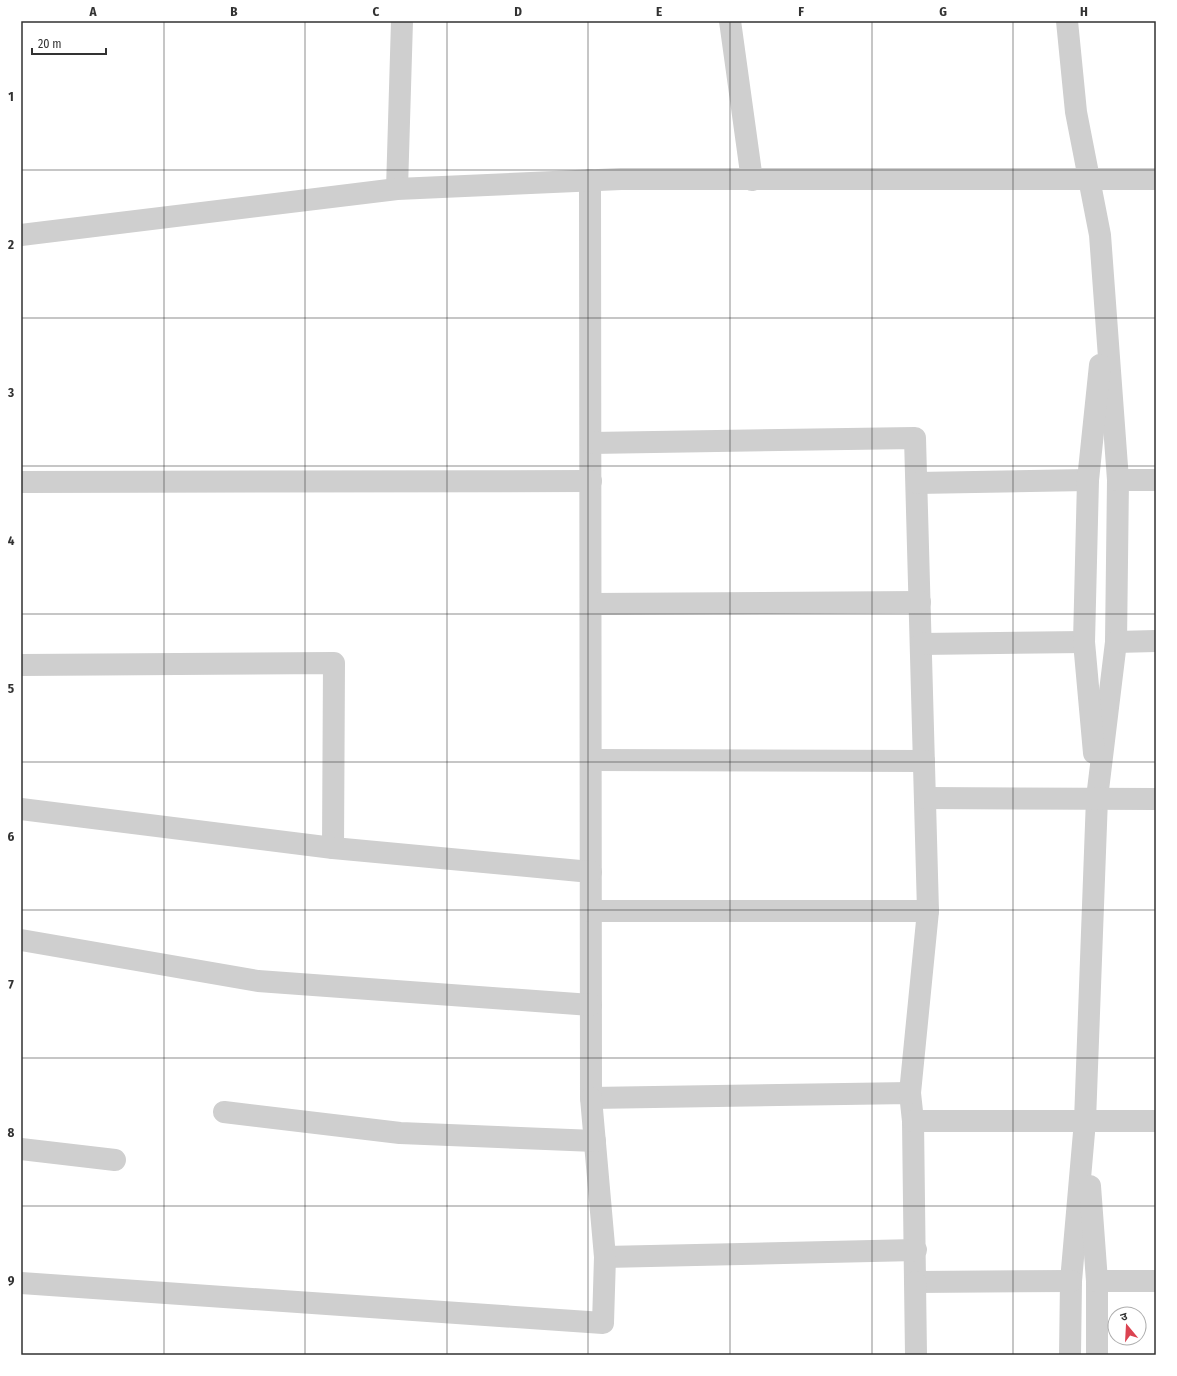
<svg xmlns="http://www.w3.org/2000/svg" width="1177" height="1376" font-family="'Fira Sans Condensed','Noto Sans Devanagari',sans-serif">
	<rect width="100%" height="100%" fill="#fff"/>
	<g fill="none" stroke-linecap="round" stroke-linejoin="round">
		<g stroke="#cfcfcf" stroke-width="22">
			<polyline points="730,21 752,180"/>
			<polyline points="1067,21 1076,112 1100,235 1118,480 1116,642 1097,798 1085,1121 1071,1281 1070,1355"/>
			<polyline points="590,180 591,1098 910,1093 913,1121 915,1282 1071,1281"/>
			<polyline points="397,189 402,21"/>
			<polyline points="21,235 397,189 621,179 1156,179"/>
			<polyline points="591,443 915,438 928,911 910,1093"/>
			<polyline points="1118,480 1156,480"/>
			<polyline points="21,482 591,481"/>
			<polyline points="917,483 1088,480"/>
			<polyline points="591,604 920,602"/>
			<polyline points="1116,642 1156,641"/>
			<polyline points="921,644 1084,642"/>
			<polyline points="21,665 334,663 333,848"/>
			<polyline points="1094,753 1084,642 1088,480 1100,365"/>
			<polyline points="591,760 924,761"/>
			<polyline points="925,798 1156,799"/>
			<polyline points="21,809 333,848 591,872"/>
			<polyline points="591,911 928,911"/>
			<polyline points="21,940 258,981 591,1005"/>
			<polyline points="591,1098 605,1257 916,1250"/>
			<polyline points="224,1112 400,1133 595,1141"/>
			<polyline points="913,1121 1156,1121"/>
			<polyline points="21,1149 115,1160"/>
			<polyline points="1090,1186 1097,1281 1097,1355"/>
			<polyline points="1097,1281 1156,1281"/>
			<polyline points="915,1282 916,1355"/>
			<polyline points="21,1283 603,1323 605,1257"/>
		</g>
	</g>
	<path fill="none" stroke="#323232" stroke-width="1" stroke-opacity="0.55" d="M164,21V1355M305,21V1355M447,21V1355M588,21V1355M730,21V1355M872,21V1355M1013,21V1355M21,170H1156M21,318H1156M21,466H1156M21,614H1156M21,762H1156M21,910H1156M21,1058H1156M21,1206H1156"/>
	<rect width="1177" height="1376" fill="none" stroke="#ffffff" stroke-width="44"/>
	<g transform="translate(1127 1326) rotate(342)"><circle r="19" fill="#ffffff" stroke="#adadad"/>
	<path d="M0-3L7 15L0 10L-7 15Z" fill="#db4351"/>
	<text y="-6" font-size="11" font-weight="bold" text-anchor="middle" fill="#323232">उ</text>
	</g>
	<path d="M32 48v6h74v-6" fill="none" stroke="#323232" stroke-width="2"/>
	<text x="38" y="48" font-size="12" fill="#323232" stroke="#ffffff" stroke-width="3" paint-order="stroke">20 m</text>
	<rect x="22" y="22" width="1133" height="1332" fill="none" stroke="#323232" stroke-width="1.5"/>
	<g font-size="13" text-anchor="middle" font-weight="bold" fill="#323232">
		<text x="93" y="16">A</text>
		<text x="234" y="16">B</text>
		<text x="376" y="16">C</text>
		<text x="518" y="16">D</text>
		<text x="659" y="16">E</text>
		<text x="801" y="16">F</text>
		<text x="943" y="16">G</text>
		<text x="1084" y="16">H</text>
		<text x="11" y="101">1</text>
		<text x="11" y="249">2</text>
		<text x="11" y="397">3</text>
		<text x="11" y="545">4</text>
		<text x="11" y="693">5</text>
		<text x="11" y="841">6</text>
		<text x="11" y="989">7</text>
		<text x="11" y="1137">8</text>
		<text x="11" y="1285">9</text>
	</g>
</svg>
